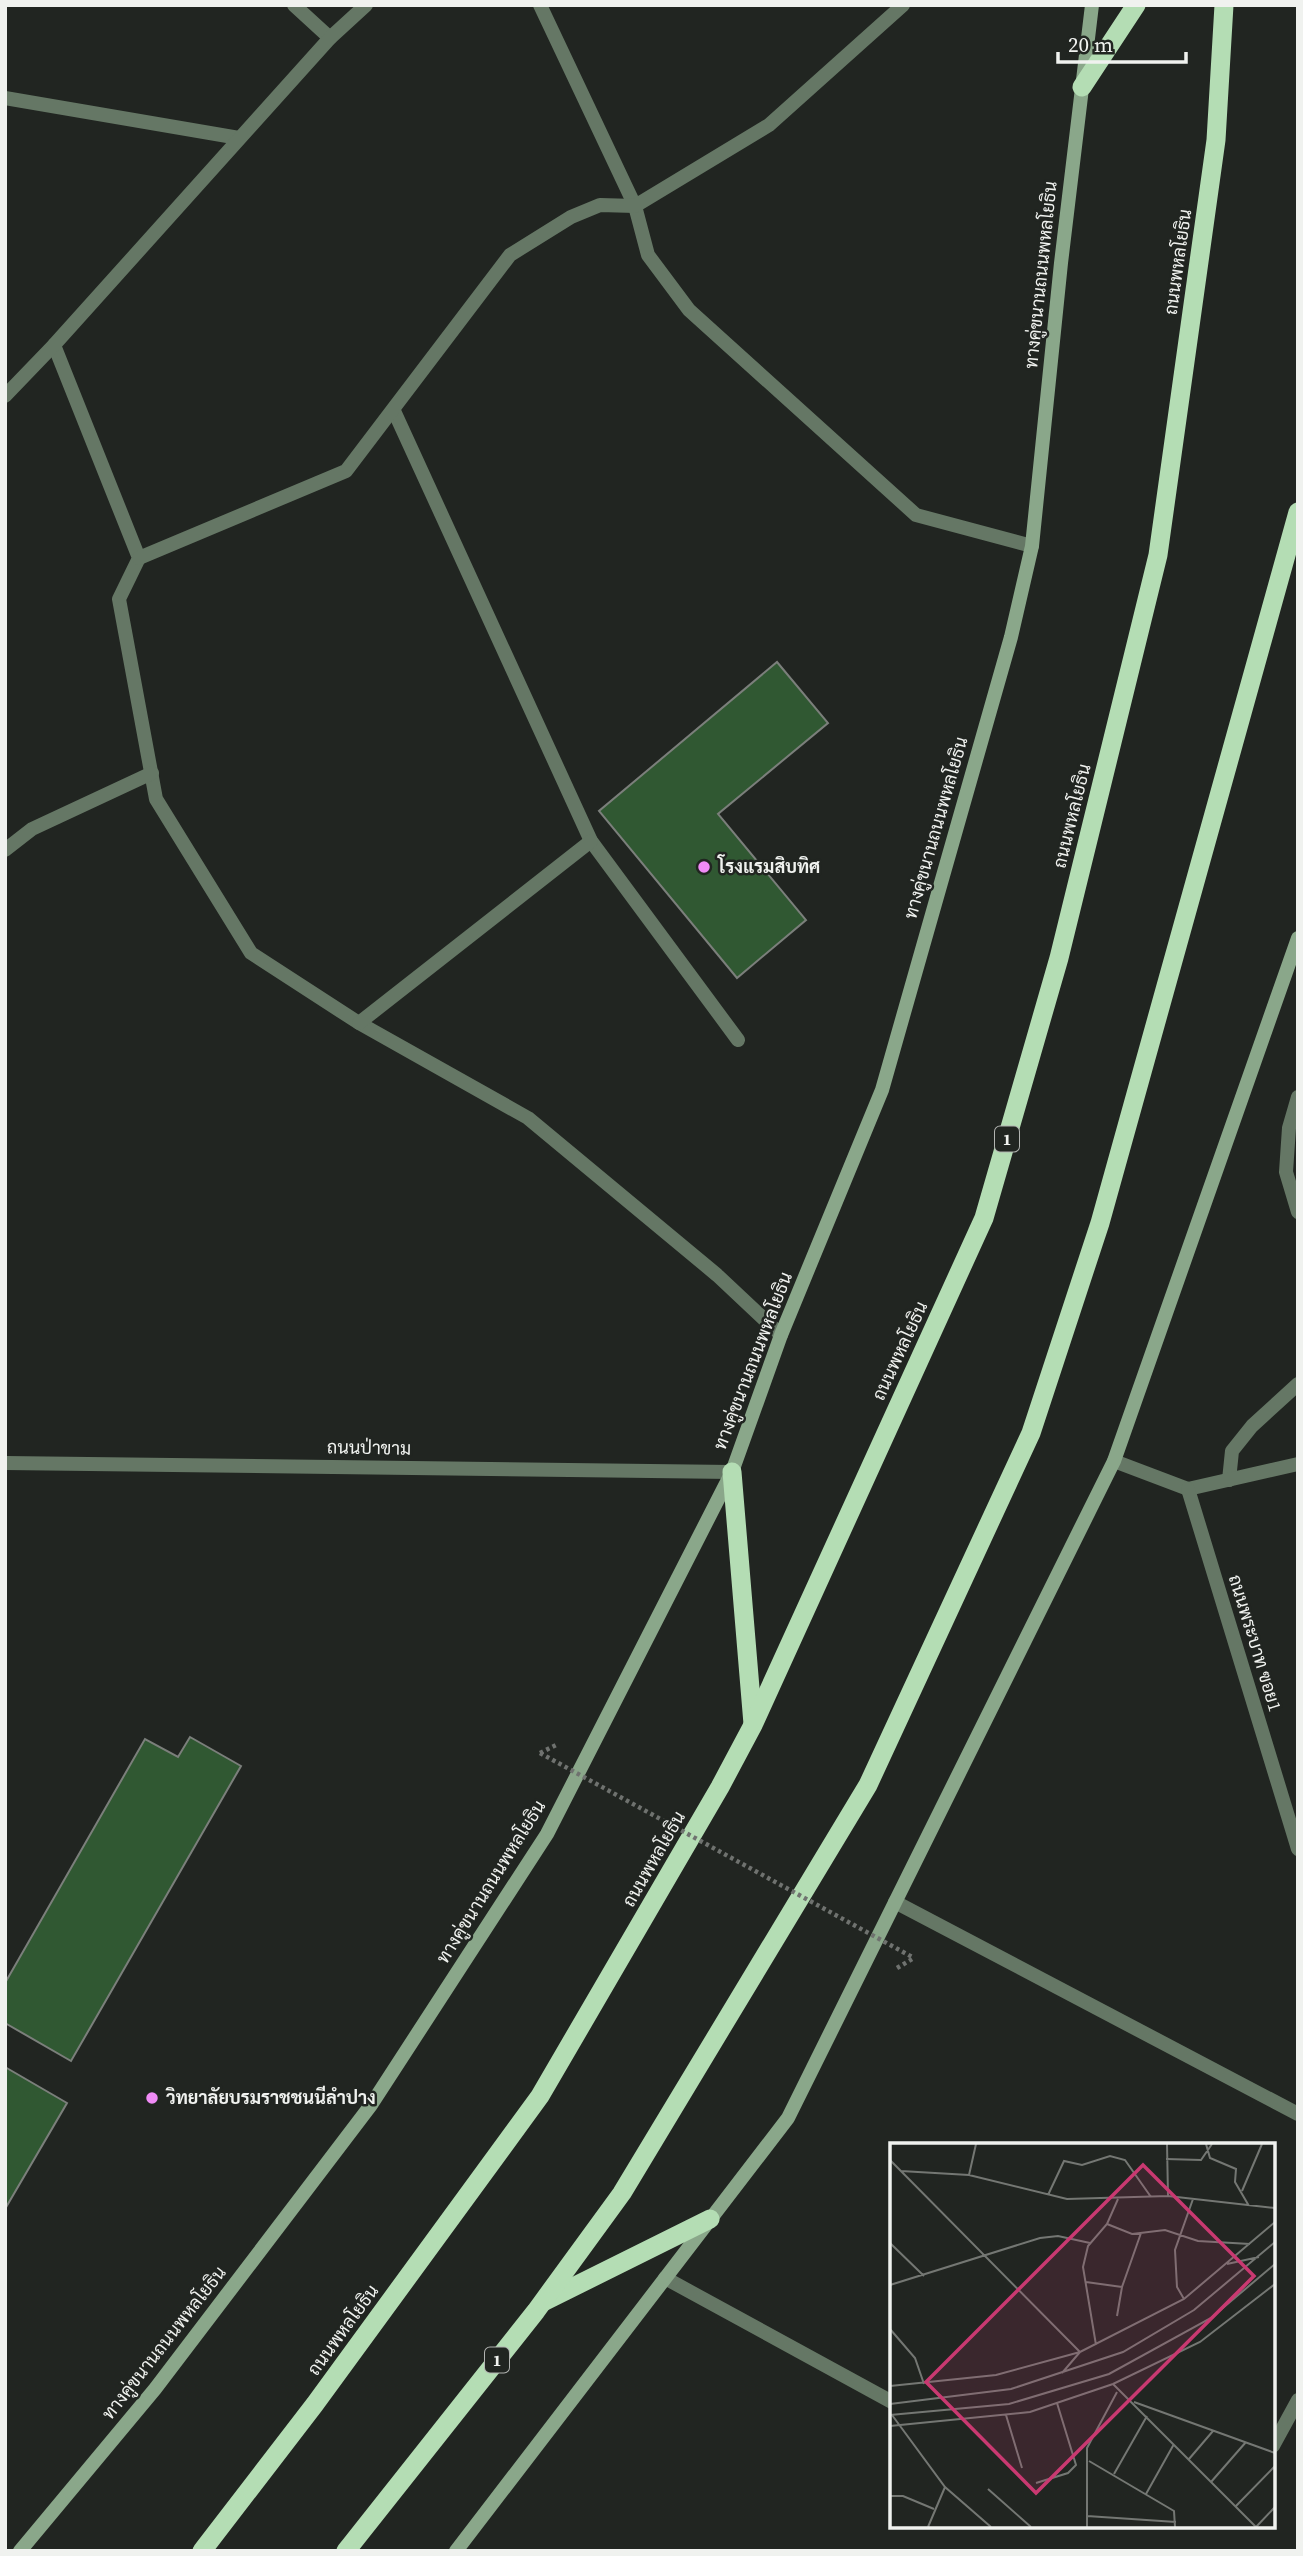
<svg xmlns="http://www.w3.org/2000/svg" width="1303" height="2556" font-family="'Source Serif 4',Sarabun,serif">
	<rect width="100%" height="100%" fill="#212521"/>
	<g fill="#305832" stroke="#7b7f7b" stroke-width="2">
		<polygon points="777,662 828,723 718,814 806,920 737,978 599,811"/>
		<polygon points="190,1737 241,1766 71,2061 5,2023 5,1983 145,1739 178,1757"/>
		<polygon points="5,2067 67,2103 5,2209"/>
	</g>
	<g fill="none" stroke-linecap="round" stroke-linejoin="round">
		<g stroke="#6f726f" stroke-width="4.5" stroke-dasharray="3.5 3.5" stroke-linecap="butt">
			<polyline points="540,1753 558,1744"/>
			<polyline points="897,1968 914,1958"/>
		</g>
		<g stroke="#657765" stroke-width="14">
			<polyline points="1298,1097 1289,1128 1286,1172 1298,1212"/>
			<polyline points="1229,1480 1232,1451 1252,1426 1298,1384"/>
		</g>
		<g stroke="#657765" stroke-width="14">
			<polyline points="294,5 330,38"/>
			<polyline points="540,5 635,206 648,255 689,310 916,515 1032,546"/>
			<polyline points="5,98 239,138"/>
			<polyline points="54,345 139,558 119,599 156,799 251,953 359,1023 528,1118 717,1275 781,1335"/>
			<polyline points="5,396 54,345 330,38 366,5"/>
			<polyline points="394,411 591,841 738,1040"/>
			<polyline points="139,558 346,471 510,255 571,217 600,205 635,206 769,125 903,5"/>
			<polyline points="5,850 32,829 152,773"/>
			<polyline points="359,1023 591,841"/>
			<polyline points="1114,1461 1188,1489 1298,1464"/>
			<polyline points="1188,1489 1298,1849"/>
			<polyline points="895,1902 1298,2114"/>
			<polyline points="665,2278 892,2402"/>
			<polyline points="1273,2446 1298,2400"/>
		</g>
		<polyline stroke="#657765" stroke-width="14" points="5,1463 732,1472"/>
		<g stroke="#8aa78a" stroke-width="14">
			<polyline points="20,2551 155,2389 371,2105 547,1834 732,1472 781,1335 882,1090 1011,637 1032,546 1061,263 1092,5"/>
			<polyline points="456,2551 788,2118 1114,1461 1298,938"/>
		</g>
		<g stroke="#b4ddb4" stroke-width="19">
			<polyline points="1082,87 1136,5"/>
			<polyline points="732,1472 753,1724"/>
			<polyline points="545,2301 710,2219"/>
			<polyline points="202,2551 315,2404 540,2096 720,1787 753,1725 984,1218 1059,958 1158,555 1216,140 1224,5"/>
			<polyline points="346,2551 536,2311 622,2193 868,1785 1031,1433 1100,1223 1298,512"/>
		</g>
		<polyline stroke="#6f726f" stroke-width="4.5" stroke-dasharray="3.5 3.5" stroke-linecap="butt" points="540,1753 914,1958"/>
	</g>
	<g fill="#f08bf6" stroke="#212521" stroke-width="2.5">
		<circle cx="704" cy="867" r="7"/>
		<circle cx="152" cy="2098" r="7"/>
	</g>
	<g text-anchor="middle" stroke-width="5" stroke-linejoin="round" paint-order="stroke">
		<g fill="#212521" stroke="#b2b4b1" stroke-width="2">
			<rect x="995" y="1126.5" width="24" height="25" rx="5"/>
			<rect x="485" y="2347.5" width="24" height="25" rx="5"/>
		</g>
		<g font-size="16" font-weight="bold" fill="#f0f2ef">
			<text x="1007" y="1145">1</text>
			<text x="497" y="2366">1</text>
		</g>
		<g font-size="18" fill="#f0f2ef" stroke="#212521">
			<text transform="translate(1178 262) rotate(-82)" y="6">ถนนพหลโยธิน</text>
			<text transform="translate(1041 275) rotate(-84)" y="6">ทางคู่ขนานถนนพหลโยธิน</text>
			<text transform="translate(1072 816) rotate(-76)" y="6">ถนนพหลโยธิน</text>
			<text transform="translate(936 828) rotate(-74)" y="6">ทางคู่ขนานถนนพหลโยธิน</text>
			<text transform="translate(900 1351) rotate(-65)" y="6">ถนนพหลโยธิน</text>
			<text transform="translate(753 1361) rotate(-69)" y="6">ทางคู่ขนานถนนพหลโยธิน</text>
			<text transform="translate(369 1448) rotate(1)" y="6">ถนนป่าขาม</text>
			<text transform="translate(1255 1643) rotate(73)" y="6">ถนนพระบาท ฃอย1</text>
			<text transform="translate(654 1859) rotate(-60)" y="6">ถนนพหลโยธิน</text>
			<text transform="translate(491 1882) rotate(-58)" y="6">ทางคู่ขนานถนนพหลโยธิน</text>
			<text transform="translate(343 2330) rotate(-54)" y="6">ถนนพหลโยธิน</text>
			<text transform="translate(164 2343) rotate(-52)" y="6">ทางคู่ขนานถนนพหลโยธิน</text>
		</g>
		<g font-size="18" font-weight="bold" fill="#f0f2ef" stroke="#212521" text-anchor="start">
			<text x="718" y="873">โรงแรมสิบทิศ</text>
			<text x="166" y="2104">วิทยาลัยบรมราชชนนีลำปาง</text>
		</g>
	</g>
	<g transform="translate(890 2143)">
		<rect width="385" height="385" fill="#212521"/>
		<path fill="none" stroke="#747773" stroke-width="2" d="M277,1L278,53M316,1L320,15L346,26L345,39L359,63M276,16L311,17L322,1M0,17L190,209M11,28L79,32L177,56L278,53L385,65M79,32L86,1M352,48L372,1M158,52L174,18L192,22L220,13L235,17L261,54M217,81L242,91L275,87L308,98L360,101M0,100L34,133M337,121L369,114M196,139L232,144M0,142L150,95L168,93L200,100M294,156L287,144L285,107L303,56M227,173L232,144L251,90M0,186L25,215L34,241M206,202L193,124L198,103L217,81L228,56M172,230L190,209M223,241L366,384M0,243L106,232L190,209L294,156L385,79M244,259L385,310M0,261L121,246L233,209L304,167L385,99M0,272L119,261L219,231L321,175L385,121M2,272L55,344L101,384M116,272L132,325M0,283L140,269L223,241L310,199L385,141M299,316L323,288M199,318L284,368L285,384M224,331L257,273M321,339L356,299M146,340L178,330L186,322L167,260M98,346L141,384M256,351L284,301M0,353H13L44,366M346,363L385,323M197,373L286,379M38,384L55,344M197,384V305L227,249M366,384L385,364"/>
		<path fill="#c93971" fill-opacity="0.15" stroke="#c93971" stroke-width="3.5" d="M253,22L364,133L146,350L36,239Z"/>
		<rect width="385" height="385" fill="none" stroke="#f0f2ef" stroke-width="3.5"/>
	</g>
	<rect width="1303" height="2556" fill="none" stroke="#f0f2ef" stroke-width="14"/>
	<path d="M1058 52v10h128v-10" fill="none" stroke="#f0f2ef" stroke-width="3.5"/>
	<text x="1068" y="52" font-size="21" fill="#f0f2ef" stroke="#212521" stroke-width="5" paint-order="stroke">20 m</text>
</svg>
